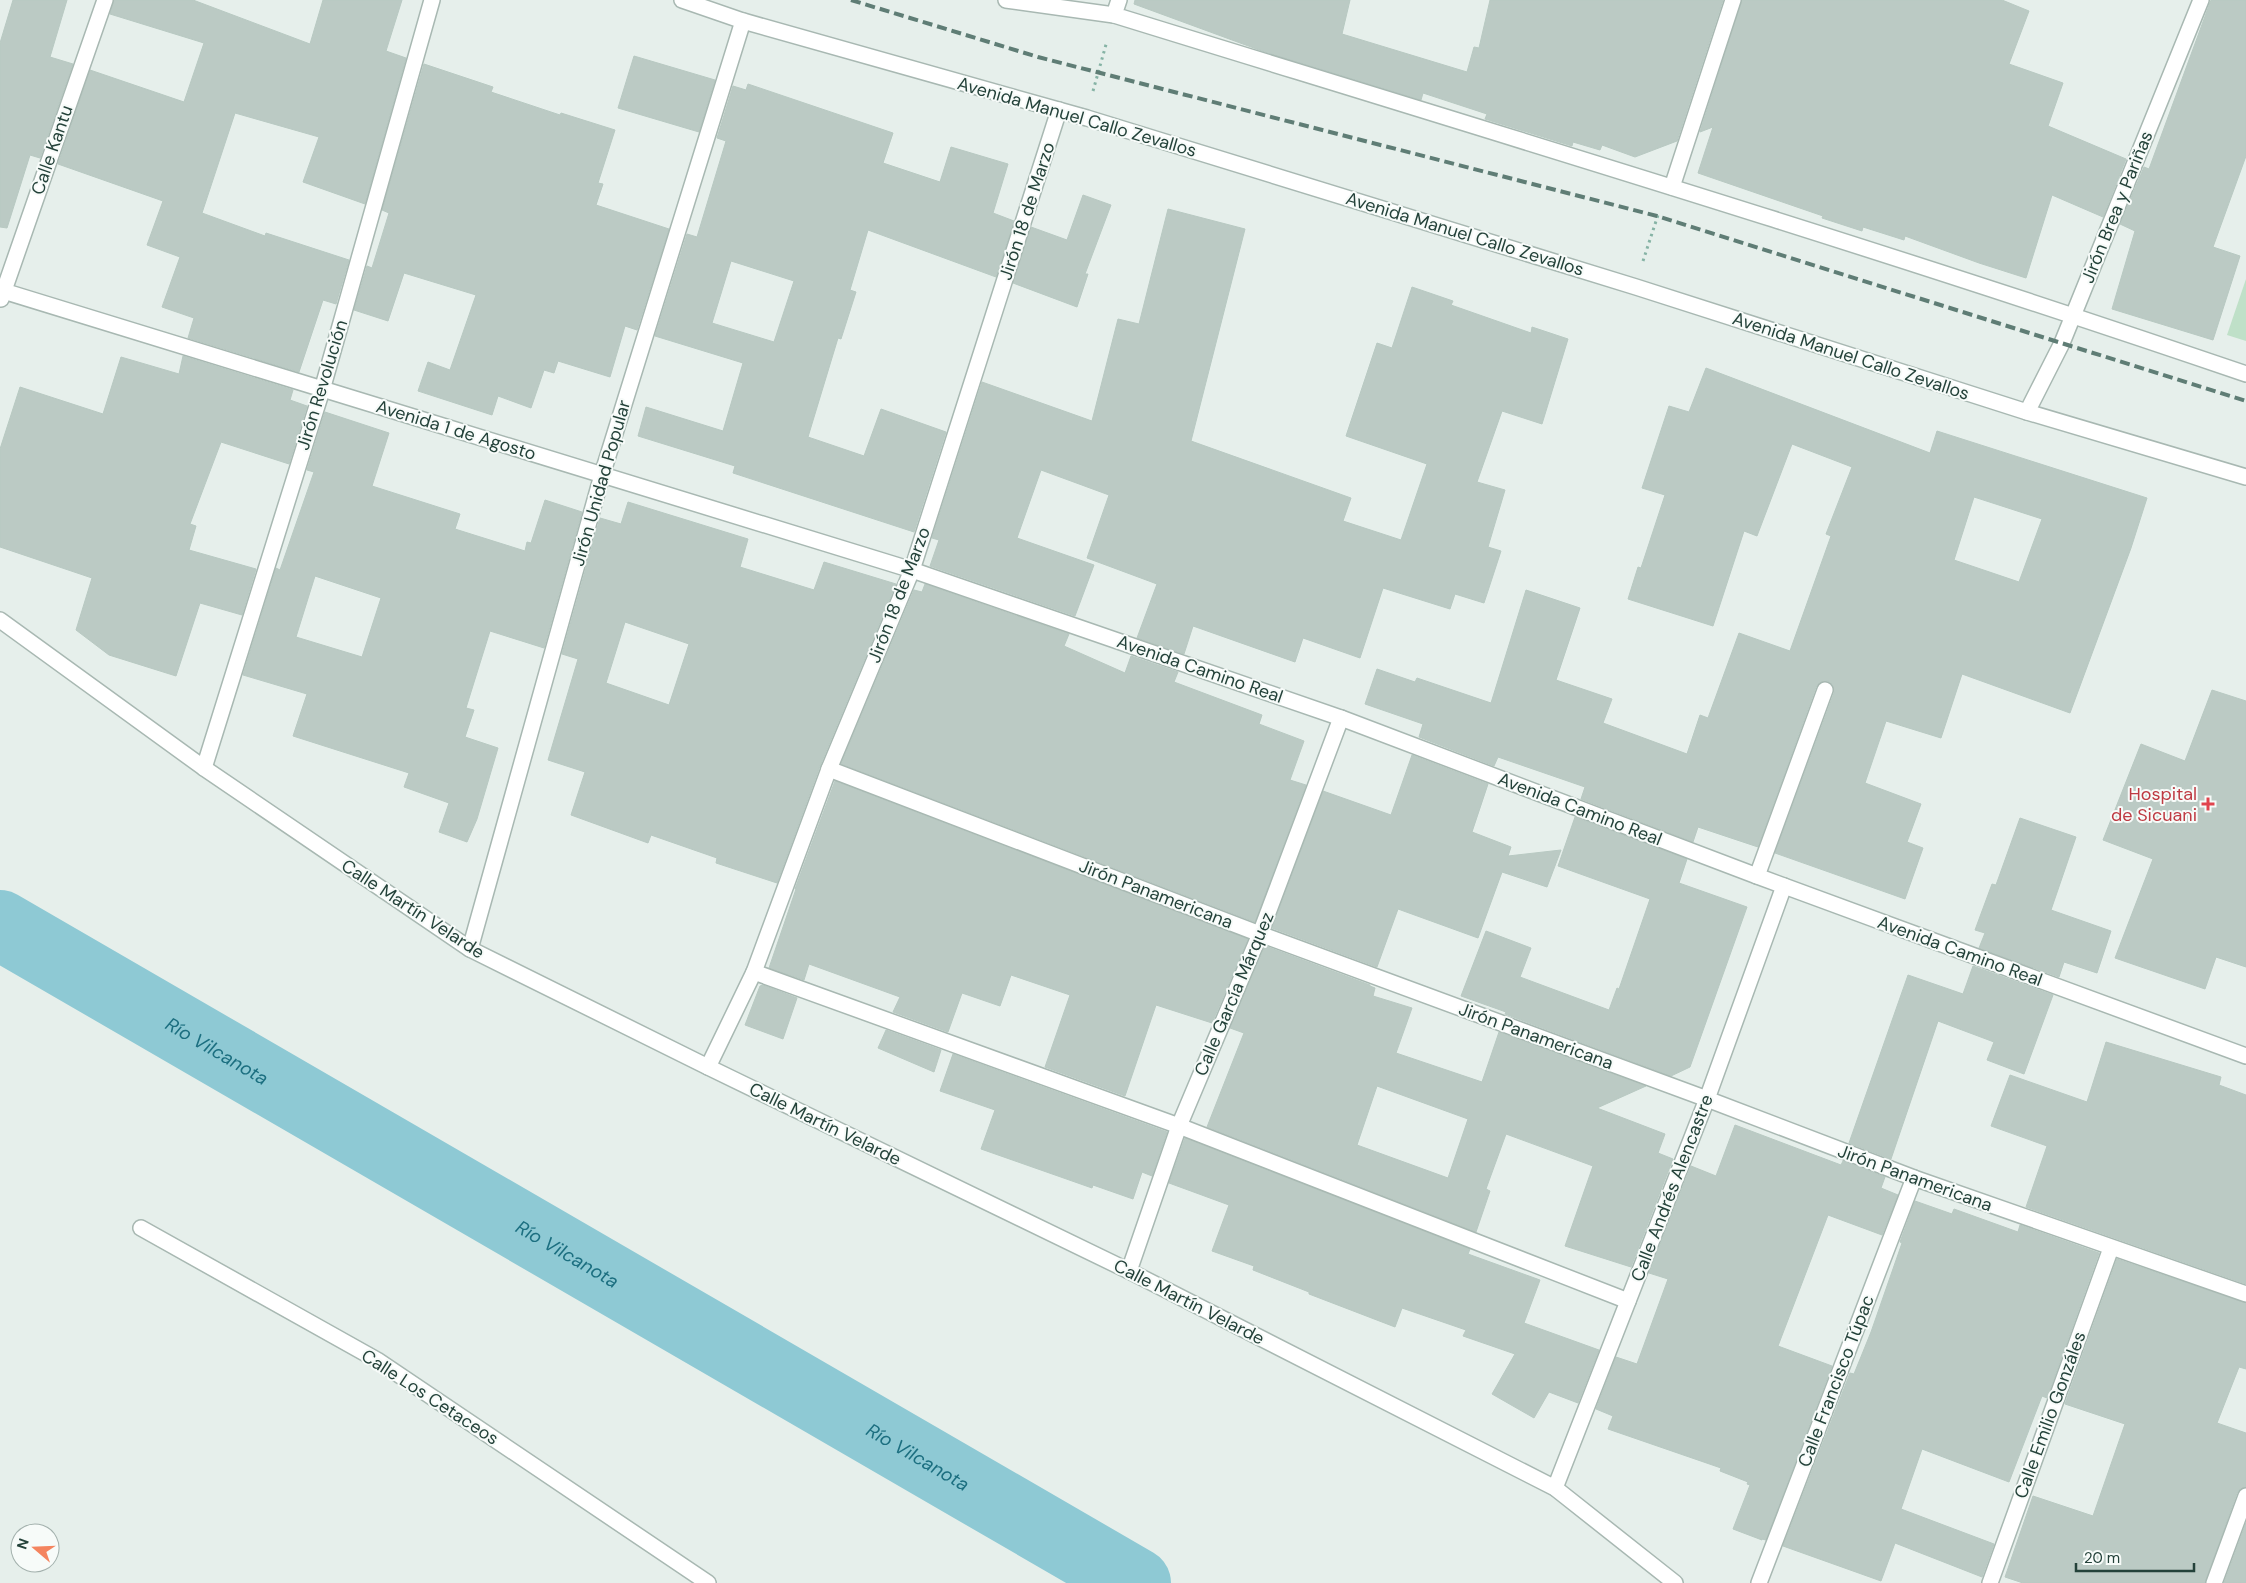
<svg xmlns="http://www.w3.org/2000/svg" width="2246" height="1583" font-family="'DM Sans',sans-serif">
	<rect width="100%" height="100%" fill="#e6efeb"/>
	<polygon fill="#bfe0c8" points="2246,279 2246,341 2227,335"/>
	<g fill="none" stroke-linecap="round" stroke-linejoin="round">
		<path stroke="#8ec9d4" stroke-width="70" id="s1" d="M0,925L1136,1583"/>
	</g>
	<g fill="#bbcac4" stroke="#b8c9c2" fill-rule="evenodd">
		<polygon points="13,0 67,0 50,57 73,64 40,158 30,155 7,228 0,227 0,43"/>
		<polygon points="114,0 193,0 310,44 323,0 402,0 386,51 406,58 365,204 303,182 319,137 235,113 202,213 265,236 266,233 349,260 336,304 323,300 299,372 188,338 194,318 162,307 180,257 147,245 163,201 58,164 90,70 184,102 204,43 110,14"/>
		<polygon points="1135,0 1350,0 1342,34 1467,72 1474,47 1479,48 1490,0 1723,0 1677,141 1635,157 1602,145 1600,150 1573,142 1572,146 1485,119 1487,114 1423,93 1421,100 1262,51 1134,4"/>
		<polygon points="1742,0 2002,0 2029,11 2009,64 2063,83 2048,126 2126,159 2103,217 2052,195 2026,278 1979,263 1905,236 1904,240 1863,227 1862,231 1822,218 1823,216 1698,173 1713,127 1700,132"/>
		<polygon points="2211,0 2246,0 2246,156 2213,247 2240,256 2213,340 2112,309 2135,231 2120,224 2144,167 2149,169"/>
		<polygon points="634,56 715,80 699,132 618,108"/>
		<polygon points="424,64 493,87 491,92 560,115 561,113 615,130 598,183 603,184 596,205 669,229 637,330 625,326 610,377 558,361 554,373 544,370 531,408 498,396 492,415 418,391 428,362 450,370 476,295 404,273 388,321 354,310 367,266 372,268 389,213 382,210"/>
		<path d="M748,84L893,133L883,163L940,182L951,147L1008,164L993,213L1014,221L996,277L868,230L850,290L856,292L841,339L838,338L808,437L864,456L881,409L946,432L914,532L733,473L735,466L638,436L646,407L723,431L743,363L655,336L687,234L697,237L726,141L717,138L733,86L746,90ZM731,261L794,281L774,342L712,323Z"/>
		<polygon points="1083,195 1111,205 1085,274 1088,274 1077,307 1013,283 1031,227 1067,240"/>
		<polygon points="1168,209 1245,229 1191,441 1351,498 1343,521 1401,540 1427,464 1346,436 1377,343 1392,348 1412,287 1453,301 1451,305 1531,333 1532,327 1568,339 1542,424 1502,411 1477,482 1505,490 1488,547 1501,551 1484,603 1455,594 1450,609 1383,588 1360,658 1303,638 1295,662 1193,626 1184,654 1137,638 1157,584 1087,558 1109,495 1041,470 1017,538 1094,565 1075,616 930,566 939,540 932,538 982,382 1092,421 1118,319 1139,324"/>
		<polygon points="183,356 293,390 290,400 307,406 289,464 221,442 190,524 196,526 189,550 256,569 242,615 200,603 176,676 109,655 76,630 92,578 0,547 0,449 20,387 103,414 121,357 179,374"/>
		<path d="M1706,368L1930,453L1937,431L2147,498L2131,548L2070,713L1962,674L1941,738L1886,721L1865,783L1921,804L1907,842L1923,848L1905,899L1775,853L1834,693L1832,684L1828,681L1819,683L1816,687L1758,847L1698,827L1693,842L1581,799L1585,787L1498,757L1494,766L1419,737L1423,724L1365,704L1377,669L1415,682L1417,678L1491,703L1526,590L1580,608L1556,680L1612,699L1603,723L1687,754L1700,715L1708,718L1739,633L1790,651L1831,536L1826,534L1852,467L1792,444L1757,536L1744,531L1713,626L1628,599L1638,567L1641,568L1665,495L1642,488L1669,406L1689,412ZM1974,497L2042,519L2019,582L1954,560Z"/>
		<path d="M325,412L389,433L372,486L460,514L455,529L525,551L527,542L531,543L545,500L582,512L544,648L490,631L466,708L474,710L465,737L498,748L477,819L467,842L439,832L449,803L404,787L409,773L293,736L307,694L243,675L276,568L280,570L314,472L307,470ZM315,576L381,598L362,657L296,637Z"/>
		<path d="M628,502L748,539L740,567L814,590L824,562L896,584L820,766L777,883L716,863L717,858L651,835L648,843L571,815L585,772L548,760L578,659L562,654L600,518L621,524ZM625,622L689,644L669,705L606,683Z"/>
		<polygon points="925,584 1069,634 1064,646 1125,673 1131,656 1178,672 1174,682 1262,715 1259,724 1304,741 1290,780 1306,785 1255,922 841,764 914,590 922,592"/>
		<polygon points="2212,690 2246,701 2246,967 2216,957 2205,989 2115,958 2153,859 2103,840 2141,744 2185,761"/>
		<polygon points="1412,755 1488,784 1472,832 1511,847 1508,856 1561,850 1547,887 1502,872 1478,938 1398,909 1377,967 1272,928 1323,791 1391,815"/>
		<polygon points="835,781 1248,939 1212,1023 1156,1005 1125,1096 1045,1067 1070,995 1011,975 1000,1006 962,993 948,1032 893,1012 900,997 809,964 804,980 769,968 796,889 795,889"/>
		<polygon points="1575,817 1687,859 1679,883 1747,907 1690,1067 1671,1076 1505,1014 1506,1012 1461,996 1486,931 1531,948 1520,977 1609,1010 1617,988 1619,989 1650,899 1558,866"/>
		<polygon points="2020,818 2076,837 2051,910 2111,931 2097,973 2064,962 2059,977 1979,948 1985,933 1975,930 1992,884 1996,885"/>
		<path d="M1265,946L1370,985V986L1375,988L1373,996L1412,1008L1396,1053L1482,1082L1499,1032L1646,1086L1597,1108L1665,1134L1658,1153L1673,1159L1631,1267L1565,1246L1593,1166L1506,1134L1486,1189L1490,1191L1476,1232L1207,1127L1244,1033L1230,1028ZM1377,1086L1468,1119L1448,1178L1357,1145Z"/>
		<polygon points="1973,966 2053,995 2024,1074 1987,1060 1994,1042 1938,1021 1891,1159 1849,1143 1908,975 1963,994"/>
		<polygon points="763,985 797,998 783,1039 745,1025 760,986"/>
		<polygon points="886,1030 941,1050 934,1072 878,1048"/>
		<polygon points="2106,1042 2221,1077 2219,1085 2246,1095 2246,1284 2026,1207 2047,1146 1991,1126 2010,1075 2087,1102"/>
		<polygon points="953,1054 1167,1132 1152,1176 1142,1172 1133,1199 1093,1185 1092,1188 981,1149 995,1110 940,1091"/>
		<polygon points="1735,1125 1841,1165 1843,1161 1885,1177 1881,1188 1898,1195 1882,1235 1828,1215 1778,1346 1832,1366 1766,1540 1762,1539 1762,1540 1733,1529 1750,1485 1747,1484 1748,1482 1720,1471 1721,1468 1608,1429 1613,1416 1596,1409 1616,1357 1637,1364 1668,1279 1649,1273 1691,1166 1716,1176"/>
		<polygon points="1185,1138 1470,1249 1468,1254 1540,1280 1524,1323 1599,1350 1578,1403 1549,1392 1534,1418 1492,1394 1515,1354 1463,1336 1466,1330 1402,1308 1395,1327 1309,1294 1309,1292 1253,1270 1254,1266 1212,1251 1229,1205 1169,1183"/>
		<polygon points="1915,1201 1952,1214 1954,1209 2018,1232 2020,1225 2099,1253 2047,1398 2042,1396 2009,1482 1922,1449 1901,1509 1994,1544 1982,1577 1895,1543 1881,1581 1783,1546 1850,1373 1854,1374 1871,1332 1902,1243 1900,1242"/>
		<polygon points="2117,1259 2246,1303 2246,1369 2239,1367 2217,1423 2246,1433 2246,1487 2240,1489 2237,1493 2205,1583 2023,1583 2005,1577 2033,1496 2093,1516 2125,1424 2065,1404"/>
		<polygon points="2246,1523 2246,1583 2224,1583"/>
	</g>
	<g fill="none" stroke-linecap="round" stroke-linejoin="round">
		<g stroke="#a8b8b2" stroke-width="18">
			<polyline id="service" points="1006,0 1114,15"/>
		</g>
		<g stroke="#a8b8b2" stroke-width="18">
			<g id="minor">
				<path d="M1119,0L1114,15C1493,132 1872,246 2246,374"/>
				<polyline points="1672,187 1733,0"/>
				<polyline points="0,290 912,570 1341,718 1757,876 2246,1056"/>
				<polyline points="1,299 105,0"/>
				<polyline points="2027,412 2062,343 2201,0"/>
				<polyline points="0,620 204,768 470,949 708,1067 1129,1271 1555,1488 1675,1583"/>
				<polyline points="204,768 322,390 432,0"/>
				<polyline points="829,769 1260,934 1707,1099 1914,1178 2246,1294"/>
				<polyline points="1757,876 1825,690"/>
				<polyline points="470,949 602,475 743,21"/>
				<polyline points="754,972 1179,1126 1628,1301"/>
				<polyline points="708,1067 754,972 829,769 912,570 1059,110"/>
				<polyline points="141,1228 377,1360 708,1583"/>
				<polyline points="1129,1271 1179,1126 1260,934 1341,718"/>
				<polyline points="1555,1488 1707,1099 1784,886"/>
				<polyline points="1759,1583 1914,1178"/>
				<polyline points="1990,1583 2111,1248"/>
				<polyline points="2214,1583 2246,1496"/>
			</g>
		</g>
		<g stroke="#a8b8b2" stroke-width="18">
			<polyline id="tertiary" points="682,0 743,21 1087,118 1636,287 2027,412 2246,477"/>
		</g>
		<g stroke="#86b3a5" stroke-width="3" stroke-dasharray="2.5 4" stroke-linecap="butt">
			<polyline points="1093,91 1107,41"/>
			<polyline points="1643,261 1659,212"/>
		</g>
		<use href="#service" stroke="#fff" stroke-width="15"/>
		<use href="#minor" stroke="#fff" stroke-width="15"/>
		<use href="#tertiary" stroke="#fff" stroke-width="15"/>
		<polyline stroke="#5f7d75" stroke-width="4" stroke-dasharray="10 5" stroke-linecap="butt" points="851,0 1038,57 1657,216 2246,401"/>
	</g>
	<path fill="#e0444e" stroke="#f7fbf9" stroke-width="2" d="M2205.5 796.5h5v5h5v5h-5v5h-5v-5h-5v-5h5z"/>
	<g text-anchor="middle" stroke-width="4" stroke-linejoin="round" paint-order="stroke">
		<g font-size="18" fill="#24423a" stroke="#f7fbf9">
			<text transform="translate(1077 117) rotate(16)" y="6">Avenida Manuel Callo Zevallos</text>
			<text transform="translate(52 150) rotate(-71)" y="6">Calle Kantu</text>
			<text transform="translate(2117 207) rotate(-68)" y="6">Jirón Brea y Pariñas</text>
			<text transform="translate(1027 211) rotate(-72)" y="6">Jirón 18 de Marzo</text>
			<text transform="translate(1465 234) rotate(17)" y="6">Avenida Manuel Callo Zevallos</text>
			<text transform="translate(1851 356) rotate(18)" y="6">Avenida Manuel Callo Zevallos</text>
			<text transform="translate(322 385) rotate(-73)" y="6">Jirón Revolución</text>
			<text transform="translate(456 430) rotate(17)" y="6">Avenida 1 de Agosto</text>
			<text transform="translate(601 483) rotate(-74)" y="6">Jirón Unidad Popular</text>
			<text transform="translate(899 595) rotate(-69)" y="6">Jirón 18 de Marzo</text>
			<text transform="translate(1200 669) rotate(19)" y="6">Avenida Camino Real</text>
			<text transform="translate(1580 809) rotate(21)" y="6">Avenida Camino Real</text>
			<text transform="translate(1156 894) rotate(21)" y="6">Jirón Panamericana</text>
			<text transform="translate(413 909) rotate(33)" y="6">Calle Martín Velarde</text>
			<text transform="translate(1960 951) rotate(20)" y="6">Avenida Camino Real</text>
			<text transform="translate(1234 994) rotate(-67)" y="6">Calle García Márquez</text>
			<text transform="translate(1536 1036) rotate(20)" y="6">Jirón Panamericana</text>
			<text transform="translate(825 1124) rotate(26)" y="6">Calle Martín Velarde</text>
			<text transform="translate(1915 1178) rotate(20)" y="6">Jirón Panamericana</text>
			<text transform="translate(1672 1188) rotate(-69)" y="6">Calle Andrés Alencastre</text>
			<text transform="translate(1189 1302) rotate(27)" y="6">Calle Martín Velarde</text>
			<text transform="translate(1836 1381) rotate(-69)" y="6">Calle Francisco Túpac</text>
			<text transform="translate(430 1397) rotate(33)" y="6">Calle Los Cetaceos</text>
			<text transform="translate(2050 1415) rotate(-70)" y="6">Calle Emilio Gonzáles</text>
		</g>
		<g font-size="18" fill="#be3a42" stroke="#f7fbf9" text-anchor="end">
			<text x="2197" y="800">Hospital<tspan x="2197" dy="21">de Sicuani</tspan></text>
		</g>
		<g font-size="19" font-style="italic" fill="#1c6f80" stroke="#f7fbf9">
			<text dy="7" stroke="none"><textPath href="#s1" startOffset="251">Río Vilcanota</textPath></text>
			<text dy="7" stroke="none"><textPath href="#s1" startOffset="656">Río Vilcanota</textPath></text>
			<text dy="7" stroke="none"><textPath href="#s1" startOffset="1061">Río Vilcanota</textPath></text>
		</g>
	</g>
	<g transform="translate(35 1548) rotate(289)"><circle r="24" fill="#f7fbf9" stroke="#a3b1ad"/>
	<path d="M0-4L9 19L0 12L-9 19Z" fill="#f4845f"/>
	<text y="-8" font-size="14" font-weight="bold" text-anchor="middle" fill="#24423a">N</text>
	</g>
	<path d="M2076 1563v8h118v-8" fill="none" stroke="#24423a" stroke-width="2.5"/>
	<text x="2084" y="1563" font-size="15" fill="#24423a" stroke="#f7fbf9" stroke-width="4" paint-order="stroke">20 m</text>
</svg>
